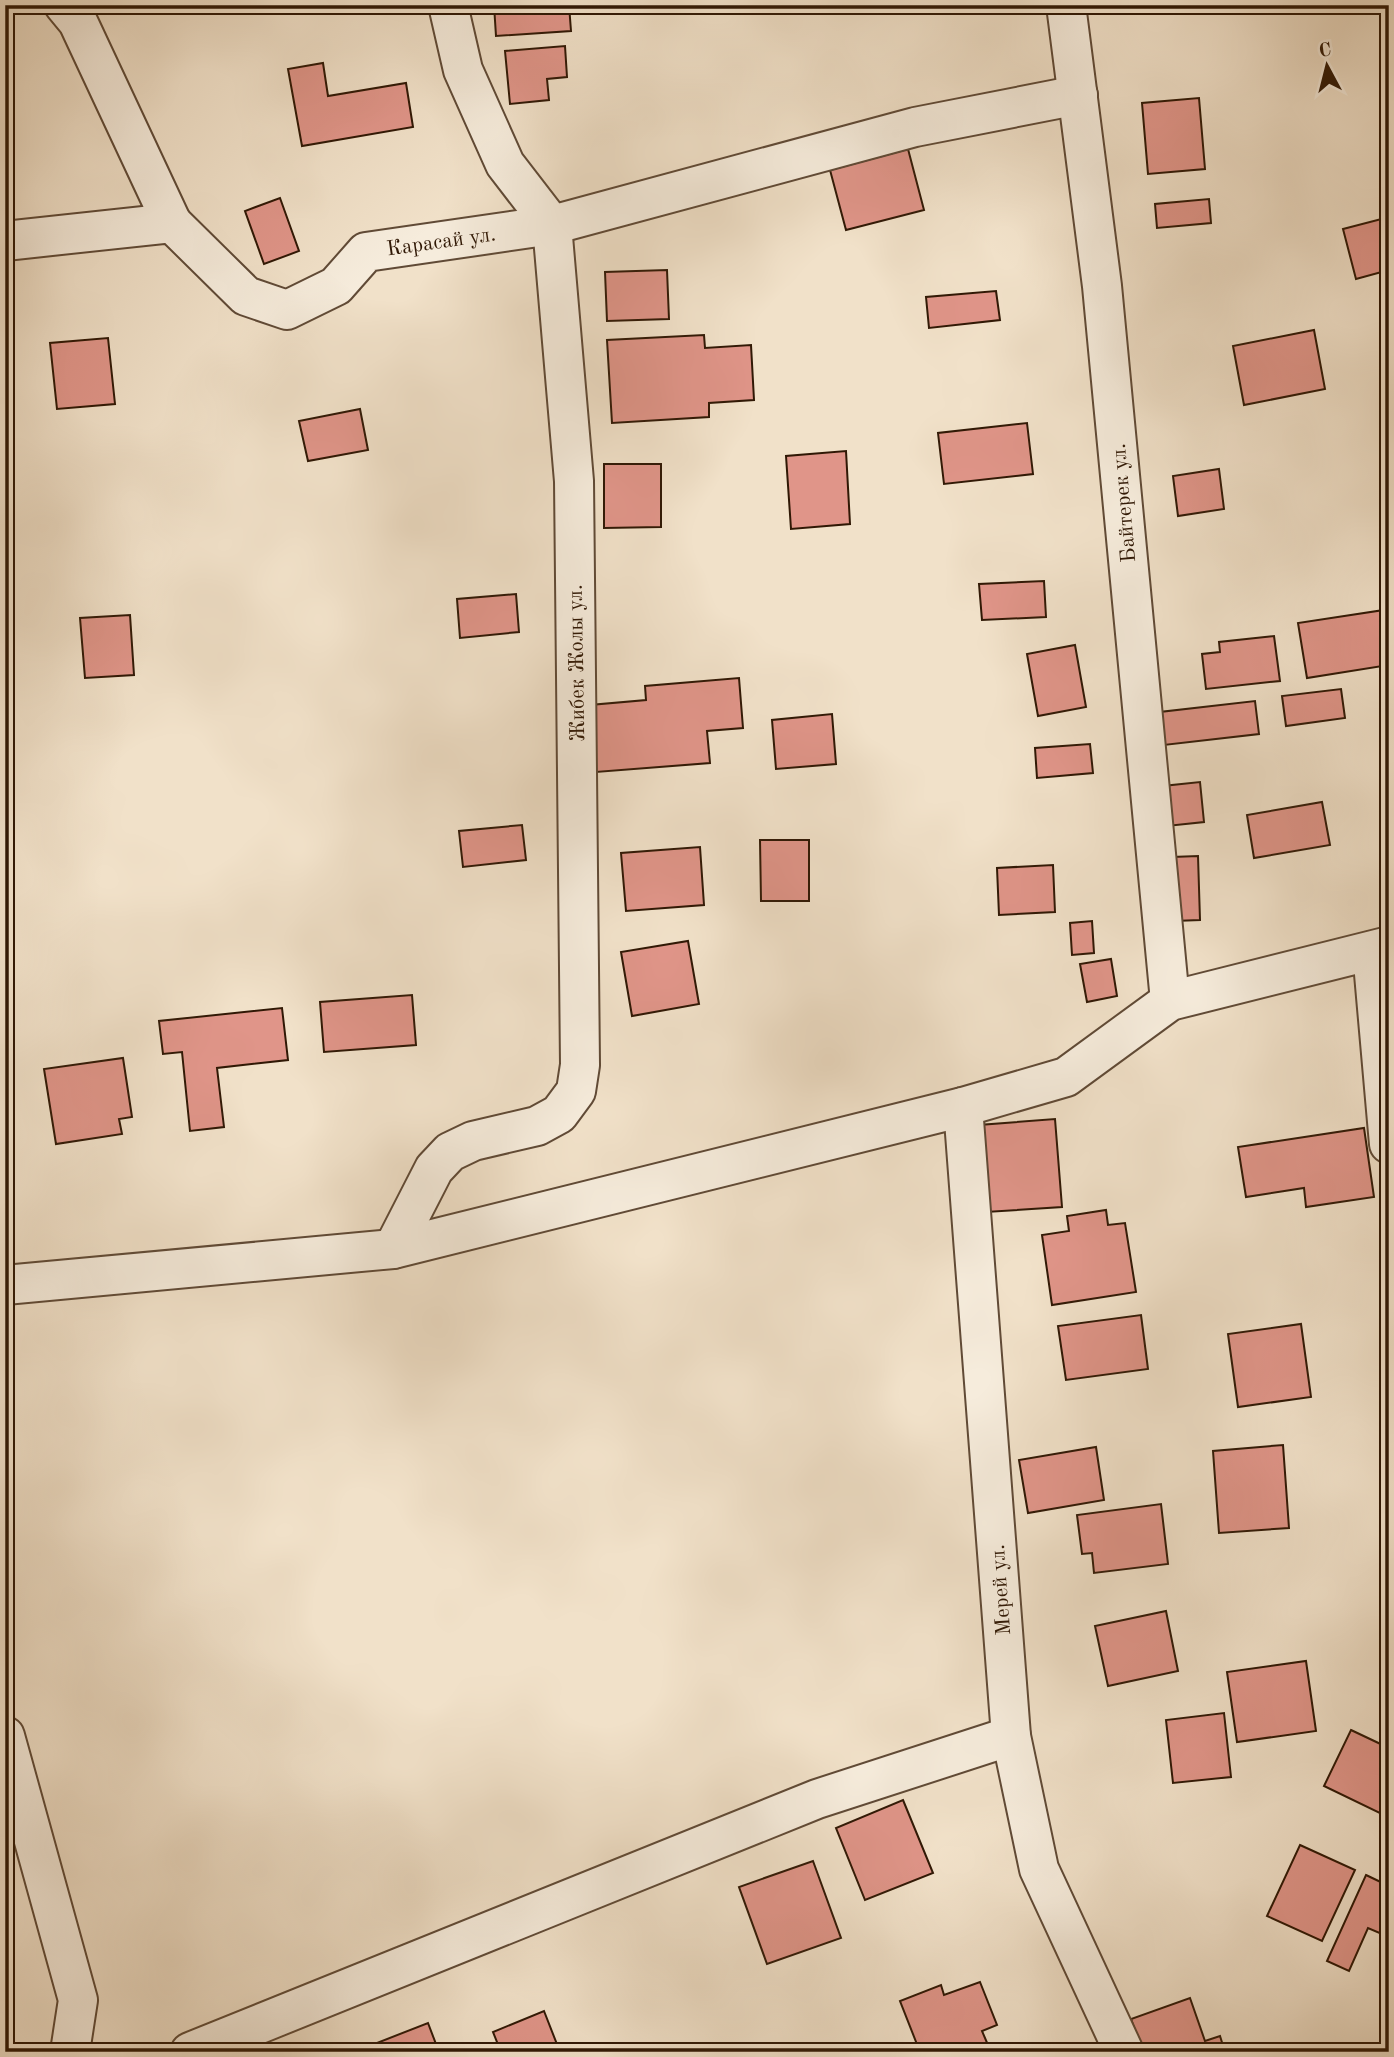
<svg xmlns="http://www.w3.org/2000/svg" width="1394" height="2057" font-family="'Old Standard TT',serif">
	<rect width="100%" height="100%" fill="#f1e1c9"/>
	<filter id="stains"><feTurbulence type="fractalNoise" baseFrequency=".00286" numOctaves="4"/><feColorMatrix values="0 0 0 0 .2 0 0 0 0 .09 0 0 0 0 .02 0 0 0 .5 -.17"/></filter>
	<radialGradient id="worn" r=".72"><stop offset=".6" stop-color="#630" stop-opacity="0"/><stop offset="1" stop-color="#630" stop-opacity=".3"/></radialGradient>
	<g fill="#e09589" stroke="#301805" stroke-width="2">
		<polygon points="494,5 569,5 571,31 496,36"/>
		<polygon points="565,46 567,77 547,79 549,100 510,104 505,51"/>
		<polygon points="323,63 328,96 406,83 413,127 302,146 288,69"/>
		<polygon points="1199,98 1205,169 1148,174 1142,103"/>
		<polygon points="908,149 924,210 846,230 830,170"/>
		<polygon points="280,198 299,251 264,264 245,211"/>
		<polygon points="1209,199 1211,223 1157,228 1155,204"/>
		<polygon points="1389,217 1389,270 1356,279 1343,229"/>
		<polygon points="667,270 669,319 607,321 605,272"/>
		<polygon points="996,291 1000,320 929,328 926,297"/>
		<polygon points="1314,330 1325,389 1244,405 1233,346"/>
		<polygon points="704,335 705,348 751,345 754,400 709,403 709,417 612,423 607,340"/>
		<polygon points="108,338 115,404 57,409 50,343"/>
		<polygon points="360,409 368,450 308,461 299,421"/>
		<polygon points="1027,423 1033,474 944,484 938,433"/>
		<polygon points="846,451 850,524 791,529 786,456"/>
		<polygon points="604,464 661,464 661,527 604,528"/>
		<polygon points="1219,469 1224,509 1178,516 1173,476"/>
		<polygon points="1044,581 1046,617 982,620 979,584"/>
		<polygon points="516,594 519,632 460,638 457,599"/>
		<polygon points="1384,610 1389,641 1389,665 1307,678 1298,623"/>
		<polygon points="130,615 134,675 85,678 80,618"/>
		<polygon points="1274,636 1280,681 1206,689 1202,654 1220,652 1219,642"/>
		<polygon points="1075,645 1086,707 1038,716 1027,654"/>
		<polygon points="739,678 743,728 707,731 710,763 596,772 590,705 646,700 645,686"/>
		<polygon points="1341,689 1345,718 1286,726 1282,696"/>
		<polygon points="1255,701 1259,734 1164,745 1160,712"/>
		<polygon points="832,714 836,764 776,769 772,720"/>
		<polygon points="1090,744 1093,773 1037,778 1035,748"/>
		<polygon points="1200,782 1204,822 1167,826 1163,786"/>
		<polygon points="1322,802 1330,845 1254,858 1247,815"/>
		<polygon points="522,825 526,860 463,867 459,831"/>
		<polygon points="760,840 809,840 809,901 761,901"/>
		<polygon points="700,847 704,905 626,911 621,853"/>
		<polygon points="1198,856 1200,920 1174,921 1172,857"/>
		<polygon points="1053,865 1055,912 999,915 997,868"/>
		<polygon points="1092,921 1094,953 1072,955 1070,923"/>
		<polygon points="688,941 699,1004 632,1016 621,952"/>
		<polygon points="1111,959 1117,996 1087,1002 1080,964"/>
		<polygon points="412,995 416,1045 324,1052 320,1002"/>
		<polygon points="282,1008 288,1060 217,1068 224,1127 190,1131 182,1052 163,1054 159,1021"/>
		<polygon points="123,1058 132,1117 119,1119 122,1134 56,1144 44,1069"/>
		<polygon points="1055,1119 1062,1207 986,1212 979,1125"/>
		<polygon points="1364,1128 1374,1197 1306,1207 1304,1188 1246,1197 1238,1147"/>
		<polygon points="1106,1210 1108,1225 1125,1223 1136,1292 1052,1305 1042,1235 1069,1231 1067,1216"/>
		<polygon points="1141,1315 1148,1369 1066,1380 1058,1326"/>
		<polygon points="1301,1324 1311,1397 1238,1407 1228,1334"/>
		<polygon points="1283,1445 1289,1528 1219,1533 1213,1451"/>
		<polygon points="1096,1447 1104,1500 1028,1513 1019,1460"/>
		<polygon points="1161,1504 1168,1564 1094,1573 1092,1553 1082,1554 1077,1515"/>
		<polygon points="1166,1611 1178,1671 1108,1686 1095,1626"/>
		<polygon points="1306,1661 1316,1731 1237,1742 1227,1672"/>
		<polygon points="1224,1713 1231,1777 1173,1783 1166,1720"/>
		<polygon points="1351,1730 1389,1748 1388,1817 1324,1786"/>
		<polygon points="903,1800 933,1873 865,1900 836,1828"/>
		<polygon points="1300,1845 1355,1870 1322,1941 1267,1916"/>
		<polygon points="813,1861 841,1938 767,1964 739,1887"/>
		<polygon points="1366,1875 1389,1886 1389,1937 1368,1928 1349,1971 1327,1961"/>
		<polygon points="980,1982 997,2025 982,2031 988,2045 970,2052 920,2052 900,2001 941,1985 944,1995"/>
		<polygon points="1190,1998 1205,2041 1220,2036 1225,2052 1143,2052 1131,2019"/>
		<polygon points="544,2011 560,2052 501,2052 493,2032"/>
		<polygon points="428,2023 439,2052 360,2052 359,2050"/>
	</g>
	<g fill="none" stroke-linecap="round" stroke-linejoin="round">
		<g stroke="#604a36" stroke-width="42">
			<g id="minor">
				<polyline points="64,5 78,22 172,223"/>
				<polyline points="1066,5 1102,286 1170,1001"/>
				<polyline points="5,241 172,223 246,296 287,310 336,286 366,252 552,225 915,127 1078,95"/>
				<polyline points="1372,951 1389,1144"/>
				<polyline points="963,1107 1011,1736 1039,1869 1124,2052"/>
				<polyline points="393,1249 434,1169 450,1152 473,1141 537,1126 559,1114 576,1091 580,1065 574,481 552,225 505,164 463,70 448,5"/>
				<polyline points="5,1285 393,1249 963,1107 1066,1077 1170,1001 1389,946"/>
				<polyline points="5,1736 78,2000 70,2052"/>
				<polyline points="190,2052 817,1799 1011,1736"/>
			</g>
		</g>
		<use href="#minor" stroke="#f6ecdc" stroke-width="38"/>
	</g>
	<g text-anchor="middle" stroke-width="7" stroke-linejoin="round" paint-order="stroke">
		<g font-size="21" fill="#301805" stroke="#f6ecdc">
			<text transform="translate(441 241) rotate(-8)" y="7">Карасай ул.</text>
			<text transform="translate(1123 503) rotate(-95)" y="7">Байтерек ул.</text>
			<text transform="translate(576 663) rotate(-91)" y="7">Жибек Жолы ул.</text>
			<text transform="translate(1000 1590) rotate(-94)" y="7">Мерей ул.</text>
		</g>
	</g>
	<rect width="1394" height="2057" fill="none" stroke="#f1e1c9" stroke-width="28"/>
	<rect x="7" y="7" width="1380" height="2043" fill="none" stroke="#301805" stroke-width="3.5"/>
	<rect x="14" y="14" width="1366" height="2029" fill="none" stroke="#301805" stroke-width="2"/>
	<g transform="translate(1327 66) rotate(353)" stroke="#f6ecdc" stroke-width="5" paint-order="stroke">
	<path d="M0-5L12 26L0 18L-12 26Z" fill="#301805"/>
	<text y="-10" font-size="19" font-weight="bold" text-anchor="middle" fill="#301805">С</text>
	</g>
	<rect width="100%" height="100%" filter="url(#stains)"/>
	<rect width="100%" height="100%" fill="url(#worn)"/>
</svg>
